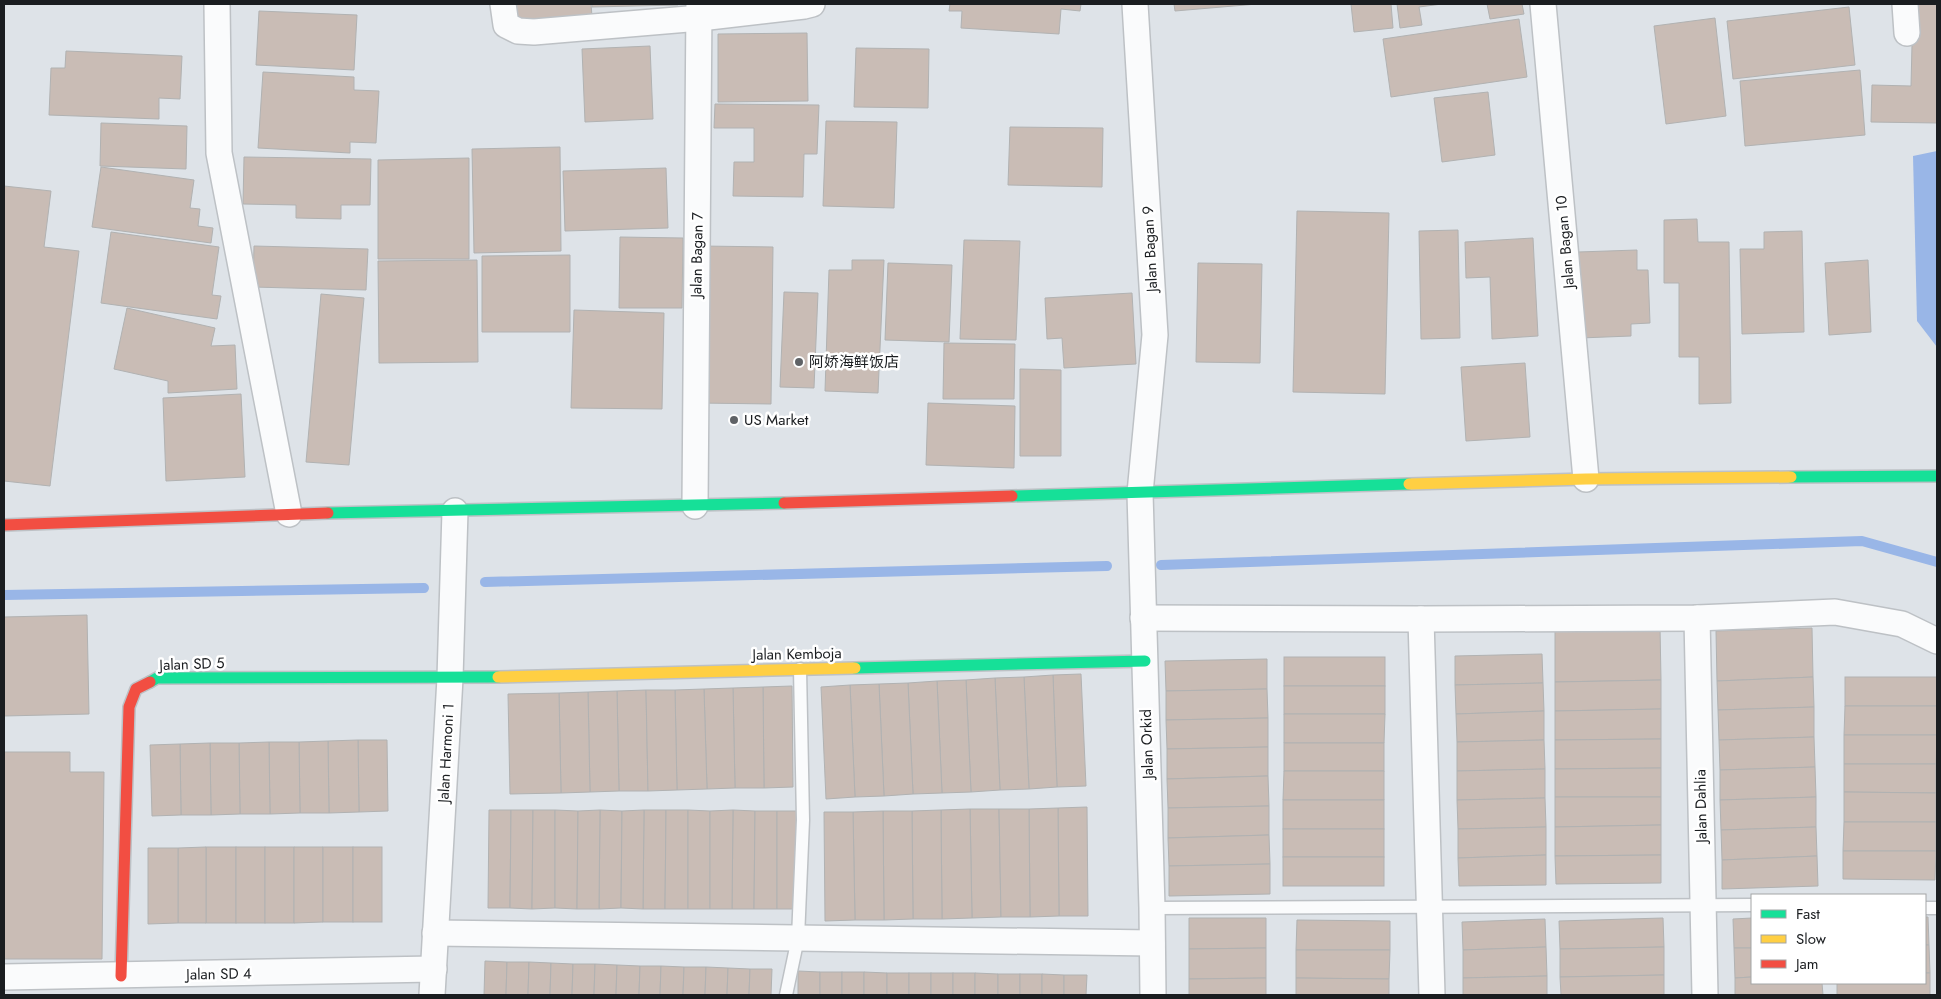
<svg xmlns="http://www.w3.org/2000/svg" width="1941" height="999" font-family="Jost,'Noto Sans SC',sans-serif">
	<rect width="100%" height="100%" fill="#dee3e8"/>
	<polygon fill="#99b6e7" points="1937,151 1937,347 1917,321 1913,156"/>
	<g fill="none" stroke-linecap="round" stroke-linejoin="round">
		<g stroke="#99b6e7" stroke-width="10">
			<polyline points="1161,565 1862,541 1937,562"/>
			<polyline points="485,582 1107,566"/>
			<polyline points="4,595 424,588"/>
		</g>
	</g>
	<g fill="#c9bcb5" stroke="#b1b2b2">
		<polygon points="506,4 591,4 592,16 507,21"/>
		<polygon points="592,4 678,4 678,5 592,7"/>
		<polygon points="950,4 1081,4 1080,11 1061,9 1059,34 961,28 962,11 949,11"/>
		<polygon points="1174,4 1257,4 1175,11"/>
		<polygon points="1351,4 1391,4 1393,28 1354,32"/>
		<polygon points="1397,4 1442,4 1419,7 1422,25 1400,28"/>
		<polygon points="1487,4 1522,4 1524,14 1490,19"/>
		<polygon points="1913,4 1937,4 1937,123 1871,122 1872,85 1911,86"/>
		<polygon points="1849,7 1855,65 1733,79 1727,21"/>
		<polygon points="259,11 357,15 354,70 256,65"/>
		<polygon points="1715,18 1726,116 1666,124 1654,26"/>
		<polygon points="1519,19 1527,77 1391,97 1383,39"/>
		<polygon points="807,33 808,101 718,102 718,34"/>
		<polygon points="650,46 653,119 585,122 582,49"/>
		<polygon points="856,48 929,49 928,108 854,107"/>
		<polygon points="66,51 182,56 180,99 159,98 159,119 49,115 51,68 65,68"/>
		<polygon points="1860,70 1865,135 1745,146 1740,81"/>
		<polygon points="263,72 354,77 354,90 379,91 376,143 350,142 350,153 258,148"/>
		<polygon points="1488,92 1495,155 1442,162 1434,98"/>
		<polygon points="715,104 819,105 817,154 804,154 803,197 733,196 734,162 754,162 754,128 714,128"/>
		<polygon points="826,121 897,122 894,208 823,206"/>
		<polygon points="101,123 187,126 186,169 100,166"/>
		<polygon points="1010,127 1103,128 1102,187 1008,185"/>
		<polygon points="560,147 561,251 474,253 472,149"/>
		<polygon points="244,157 371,159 370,205 341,205 341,219 296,218 296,205 243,204"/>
		<polygon points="469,158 469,259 378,259 378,160"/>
		<polygon points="101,167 194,180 190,208 200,209 198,226 213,228 211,243 92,227"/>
		<polygon points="666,168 668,228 565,231 563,171"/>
		<polygon points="4,186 51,191 44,247 79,251 50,486 4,481"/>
		<polygon points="1297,211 1389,213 1385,394 1293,392"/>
		<polygon points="1697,219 1698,242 1729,242 1731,403 1699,404 1699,357 1679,357 1679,283 1664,283 1664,220"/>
		<polygon points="1458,230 1460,338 1421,339 1419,231"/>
		<polygon points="1802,231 1804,332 1742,334 1740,249 1764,249 1764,232"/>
		<polygon points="111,232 219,247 212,295 221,296 217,319 101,303"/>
		<polygon points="620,237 683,238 682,308 619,308"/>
		<polygon points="1533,238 1538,336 1492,339 1490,277 1466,278 1465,242"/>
		<polygon points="964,240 1020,241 1016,340 960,339"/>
		<polygon points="254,246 368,249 366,290 253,287"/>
		<polygon points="702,246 773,247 771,404 699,403"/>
		<polygon points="1637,250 1637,270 1648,270 1650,323 1631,324 1631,336 1580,338 1578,252"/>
		<polygon points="570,255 570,332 482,332 482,256"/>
		<polygon points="477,260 478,362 379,363 378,261"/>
		<polygon points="852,260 884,260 878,393 825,391 829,270 852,270"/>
		<polygon points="1868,260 1871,332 1829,335 1825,263"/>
		<polygon points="888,263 952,265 949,342 885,340"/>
		<polygon points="1198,263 1262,264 1260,363 1196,362"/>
		<polygon points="784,292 818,293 814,388 780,387"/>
		<polygon points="1132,293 1136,364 1064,368 1062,338 1047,339 1045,298"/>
		<polygon points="321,294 364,298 349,465 306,462"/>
		<polygon points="127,308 215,328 211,346 235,345 237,389 168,393 168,381 114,369"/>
		<polygon points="574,310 664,313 662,409 571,408"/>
		<polygon points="944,343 1015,344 1014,399 943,399"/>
		<polygon points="1525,363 1530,437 1466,441 1461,367"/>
		<polygon points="1020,369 1061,370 1061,456 1020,456"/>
		<polygon points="241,394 245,477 166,481 163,398"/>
		<polygon points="928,403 1015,406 1014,468 926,465"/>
		<polygon points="87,615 89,714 4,716 4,617"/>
		<polygon points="1660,627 1661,680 1555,682 1555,628"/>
		<polygon points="1812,628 1813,677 1717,681 1716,631"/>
		<polygon points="1542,654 1543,683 1455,685 1455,656"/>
		<rect x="1284" y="657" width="101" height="29"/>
		<polygon points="1267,659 1267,689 1166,691 1165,661"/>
		<polygon points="1081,674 1086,786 1057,787 1053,675"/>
		<polygon points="1053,675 1057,787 1029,789 1024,677"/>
		<polygon points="1024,677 1029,789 1000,790 995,678"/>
		<polygon points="1813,677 1814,707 1718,710 1717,681"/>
		<rect x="1845" y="677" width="92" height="29"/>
		<polygon points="995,678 1000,790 971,792 966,680"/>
		<polygon points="966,680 971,792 942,793 937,681"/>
		<polygon points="1661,680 1661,709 1555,711 1555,682"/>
		<polygon points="937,681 942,793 913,794 908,683"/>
		<polygon points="908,683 913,794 884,796 879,684"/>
		<polygon points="1543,683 1544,711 1456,714 1455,685"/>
		<polygon points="879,684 884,796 855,797 850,685"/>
		<polygon points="850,685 855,797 826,799 821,687"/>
		<polygon points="792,686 793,787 764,788 763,687"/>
		<rect x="1284" y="686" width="101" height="28"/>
		<polygon points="763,687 764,788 735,788 733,688"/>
		<polygon points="733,688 735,788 707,789 704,689"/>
		<polygon points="704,689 707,789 677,790 675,690"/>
		<polygon points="1267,689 1268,718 1166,720 1166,691"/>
		<polygon points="646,690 648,791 619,791 617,691"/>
		<polygon points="646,690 675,690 677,790 648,791"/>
		<polygon points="617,691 619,791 590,792 588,692"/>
		<polygon points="588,692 590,792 561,793 559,693"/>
		<polygon points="559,693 561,793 510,794 508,694"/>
		<polygon points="1845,706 1937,706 1937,735 1844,735"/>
		<polygon points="1814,707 1814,737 1719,740 1718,710"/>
		<polygon points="1661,709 1661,739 1555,740 1555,711"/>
		<polygon points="1544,711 1544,740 1457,742 1456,714"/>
		<polygon points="1284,714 1385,714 1384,743 1284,743"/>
		<polygon points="1268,718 1268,747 1167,749 1166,720"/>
		<polygon points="1844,735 1937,735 1936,764 1844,764"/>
		<polygon points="1814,737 1815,767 1720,770 1719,740"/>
		<polygon points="1661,739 1661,768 1555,769 1555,740"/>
		<polygon points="358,740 387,740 388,811 359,812"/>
		<polygon points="358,740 359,812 329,813 328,741"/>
		<polygon points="1544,740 1545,769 1457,771 1457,742"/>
		<polygon points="328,741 329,813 300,813 299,742"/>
		<polygon points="269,742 299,742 300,813 270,814"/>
		<polygon points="269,742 270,814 240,814 239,743"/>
		<polygon points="210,743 239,743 240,814 211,815"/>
		<polygon points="210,743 211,815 181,815 180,744"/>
		<rect x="1284" y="743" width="100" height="28"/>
		<polygon points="180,744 181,815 152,816 150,745"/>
		<polygon points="1268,747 1268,776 1167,779 1167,749"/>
		<polygon points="4,752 70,752 70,772 104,772 102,959 4,959"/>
		<polygon points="1844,764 1936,764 1936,793 1844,792"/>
		<polygon points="1815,767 1816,797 1720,800 1720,770"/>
		<polygon points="1661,768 1661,797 1555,797 1555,769"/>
		<polygon points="1545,769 1545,798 1457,800 1457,771"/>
		<polygon points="1284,771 1384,771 1384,800 1283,800"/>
		<polygon points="1268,776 1269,806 1168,808 1167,779"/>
		<polygon points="1844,792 1936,793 1936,822 1844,822"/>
		<polygon points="1555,797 1661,797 1661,825 1555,827"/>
		<polygon points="1816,797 1816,827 1721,830 1720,800"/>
		<polygon points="1545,798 1546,827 1458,829 1457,800"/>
		<rect x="1283" y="800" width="101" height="29"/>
		<polygon points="1269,806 1269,835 1168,838 1168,808"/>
		<polygon points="1087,807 1088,916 1059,916 1058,808"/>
		<polygon points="1058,808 1059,916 1030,917 1029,809"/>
		<polygon points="970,809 999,809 1001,917 972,918"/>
		<polygon points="970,809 972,918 942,919 941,810"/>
		<polygon points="999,809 1029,809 1030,917 1001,917"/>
		<polygon points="489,810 511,810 510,908 488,908"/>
		<polygon points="511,810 533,810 532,909 510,908"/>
		<polygon points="533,810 555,810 555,908 532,909"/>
		<polygon points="555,810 578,811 577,909 555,908"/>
		<polygon points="600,810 622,811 621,908 599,909"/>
		<polygon points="600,810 599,909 577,909 578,811"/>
		<polygon points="644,810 666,810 665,909 643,909"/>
		<polygon points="644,810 643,909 621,908 622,811"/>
		<polygon points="666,810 688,810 688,909 665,909"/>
		<polygon points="688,810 710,811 710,909 688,909"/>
		<polygon points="733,810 755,811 754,909 732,909"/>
		<polygon points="733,810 732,909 710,909 710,811"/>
		<polygon points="941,810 942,919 913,919 912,811"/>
		<polygon points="755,811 777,811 777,909 754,909"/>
		<polygon points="777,811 800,811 799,909 777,909"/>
		<polygon points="883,811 912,811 913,919 884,920"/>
		<polygon points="883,811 884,920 855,920 853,812"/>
		<polygon points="824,812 853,812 855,920 825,921"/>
		<polygon points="1844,822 1936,822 1936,851 1843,851"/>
		<polygon points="1661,825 1661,855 1555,856 1555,827"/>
		<polygon points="1546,827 1546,855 1458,858 1458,829"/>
		<polygon points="1816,827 1817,856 1722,860 1721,830"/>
		<rect x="1283" y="829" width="101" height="28"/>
		<polygon points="1269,835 1270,864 1169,866 1168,838"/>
		<rect x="206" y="847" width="30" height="76"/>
		<polygon points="206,847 206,923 178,923 178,848"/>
		<rect x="236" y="847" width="29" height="76"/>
		<rect x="265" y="847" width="29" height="76"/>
		<polygon points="294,847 323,847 323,922 294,923"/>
		<rect x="323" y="847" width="30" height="75"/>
		<rect x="353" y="847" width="29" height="75"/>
		<polygon points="148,848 178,848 178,923 148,924"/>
		<polygon points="1843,851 1936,851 1935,880 1843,879"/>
		<polygon points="1546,855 1546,885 1459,886 1458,858"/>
		<polygon points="1661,855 1661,883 1556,884 1555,856"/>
		<polygon points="1817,856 1818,886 1722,889 1722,860"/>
		<rect x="1283" y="857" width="101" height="29"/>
		<polygon points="1270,864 1270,894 1169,896 1169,866"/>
		<polygon points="1925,917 1928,917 1929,945 1925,945"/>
		<polygon points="1189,918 1266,918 1266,948 1189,949"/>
		<polygon points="1663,918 1664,947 1560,949 1559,921"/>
		<polygon points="1752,918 1752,948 1734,948 1733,919"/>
		<polygon points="1545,919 1546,947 1463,950 1462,922"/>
		<polygon points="1297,920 1390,921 1390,950 1296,950"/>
		<polygon points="1925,945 1929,945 1930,973 1925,973"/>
		<polygon points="1546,947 1547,976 1463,978 1463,950"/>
		<polygon points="1664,947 1664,975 1560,977 1560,949"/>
		<polygon points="1266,948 1266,978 1189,979 1189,949"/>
		<polygon points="1734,948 1752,948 1752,977 1735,978"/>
		<polygon points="1296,950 1390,950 1389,979 1296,978"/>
		<polygon points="485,961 507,962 506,995 484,995"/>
		<polygon points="507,962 529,962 528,995 506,995"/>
		<polygon points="529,962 551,963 550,995 528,995"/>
		<polygon points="551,963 573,964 572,995 550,995"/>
		<polygon points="573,964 595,964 594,995 572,995"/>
		<polygon points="595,964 617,965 616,995 594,995"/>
		<polygon points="617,965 640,966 639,995 616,995"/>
		<polygon points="640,966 661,966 660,995 639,995"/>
		<polygon points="661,966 684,967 683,995 660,995"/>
		<polygon points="684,967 706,967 705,995 683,995"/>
		<polygon points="706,967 728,968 727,995 705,995"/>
		<polygon points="728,968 750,969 749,995 727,995"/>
		<polygon points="750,969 772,969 771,995 749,995"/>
		<polygon points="798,971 820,972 820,995 798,995"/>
		<rect x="820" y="972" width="22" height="23"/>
		<rect x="842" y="972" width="22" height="23"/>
		<polygon points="864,972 887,973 887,995 864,995"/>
		<rect x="887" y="973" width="22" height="22"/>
		<rect x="909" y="973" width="22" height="22"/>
		<rect x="931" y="973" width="22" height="22"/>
		<rect x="953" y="973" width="22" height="22"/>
		<polygon points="975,973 998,974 998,995 975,995"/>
		<polygon points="1925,973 1930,973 1930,995 1837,995 1837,983 1925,983"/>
		<rect x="998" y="974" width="22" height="21"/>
		<rect x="1020" y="974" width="22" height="21"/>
		<polygon points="1042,974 1064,975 1064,995 1042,995"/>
		<polygon points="1064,975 1087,975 1086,995 1064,995"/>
		<polygon points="1664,975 1664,995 1561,995 1560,977"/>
		<polygon points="1547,976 1547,995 1463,995 1463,978"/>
		<polygon points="1752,977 1752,983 1822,983 1823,995 1735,995 1735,978"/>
		<polygon points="1266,978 1266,995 1189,995 1189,979"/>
		<polygon points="1296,978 1389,979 1389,995 1296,995"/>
	</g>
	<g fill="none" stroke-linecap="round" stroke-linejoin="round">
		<g stroke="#bdc1c5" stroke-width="15">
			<g id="lane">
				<polyline points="1152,908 1752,905"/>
				<polyline points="1925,908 1937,908"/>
				<polyline points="786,995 798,938 803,820 800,669"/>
			</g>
		</g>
		<g stroke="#bdc1c5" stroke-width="28">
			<g id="street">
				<polyline points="217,4 219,153 289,514"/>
				<polyline points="503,4 506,25 518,31 534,32 700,18 804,6 812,4"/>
				<polyline points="1135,4 1155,335 1140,493 1152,908 1153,995"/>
				<polyline points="1543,4 1586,479"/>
				<polyline points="1905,4 1907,33"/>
				<polyline points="695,506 699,4"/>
				<polyline points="1143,618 1421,619 1697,618 1835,612 1902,624 1937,641"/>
				<polyline points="1697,618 1705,995"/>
				<polyline points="1421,619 1432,995"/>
				<polyline points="435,933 1152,943"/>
				<polyline points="4,977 434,969"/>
				<polyline points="432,995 450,678 455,511"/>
			</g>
		</g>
		<g stroke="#bdc1c5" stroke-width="14">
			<g id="fast">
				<polyline points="1791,477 1937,476"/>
				<polyline points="1012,496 1409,484"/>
				<polyline points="328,513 784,503"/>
				<polyline points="855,668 1145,661"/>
				<polyline points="150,682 157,678 498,677"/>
			</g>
		</g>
		<g stroke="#bdc1c5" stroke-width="14">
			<g id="slow">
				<polyline points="1409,484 1586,479 1791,477"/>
				<polyline points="498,677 855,668"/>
			</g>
		</g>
		<g stroke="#bdc1c5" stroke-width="14">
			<g id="jam">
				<polyline points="784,503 1012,496"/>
				<polyline points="4,525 328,513"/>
				<polyline points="121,976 129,707 136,689 150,682"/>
			</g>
		</g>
		<use href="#lane" stroke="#fafbfc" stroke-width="12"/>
		<use href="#street" stroke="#fafbfc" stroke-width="25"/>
		<use href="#fast" stroke="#16e098" stroke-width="11"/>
		<use href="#slow" stroke="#ffcf43" stroke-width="11"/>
		<use href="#jam" stroke="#f24e42" stroke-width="11"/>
	</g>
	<g fill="#5f6266" stroke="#fff" stroke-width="2">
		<circle cx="799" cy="362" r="5"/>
		<circle cx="734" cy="420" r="5"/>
	</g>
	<g text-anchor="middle" stroke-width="5" stroke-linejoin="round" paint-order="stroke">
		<g font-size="15" fill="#1a1d20" stroke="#fff">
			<text transform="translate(1565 242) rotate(-95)" y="5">Jalan Bagan 10</text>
			<text transform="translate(1150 249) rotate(-93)" y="5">Jalan Bagan 9</text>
			<text transform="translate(697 255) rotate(-89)" y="5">Jalan Bagan 7</text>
			<text transform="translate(797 654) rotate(-1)" y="5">Jalan Kemboja</text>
			<text transform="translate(192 664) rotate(-2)" y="5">Jalan SD 5</text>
			<text transform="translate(1147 744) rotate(-92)" y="5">Jalan Orkid</text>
			<text transform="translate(446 753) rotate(-87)" y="5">Jalan Harmoni 1</text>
			<text transform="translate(1701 806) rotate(-91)" y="5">Jalan Dahlia</text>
			<text transform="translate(219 974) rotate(-1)" y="5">Jalan SD 4</text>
		</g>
		<g font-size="15" fill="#1a1d20" stroke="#fff" text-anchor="start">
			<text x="809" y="367">阿娇海鲜饭店</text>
			<text x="744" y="425">US Market</text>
		</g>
	</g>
	<rect width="1941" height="999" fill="none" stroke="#1a1d20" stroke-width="10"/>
	<rect x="1751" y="894" width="175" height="90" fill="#ffffff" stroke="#a3a5a6"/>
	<rect x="1761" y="910" width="25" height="8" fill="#16e098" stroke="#a3a5a6"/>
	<text x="1796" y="919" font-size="15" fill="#1a1d20">Fast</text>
	<rect x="1761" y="935" width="25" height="8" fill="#ffcf43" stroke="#a3a5a6"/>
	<text x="1796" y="944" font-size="15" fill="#1a1d20">Slow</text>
	<rect x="1761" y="960" width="25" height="8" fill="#f24e42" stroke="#a3a5a6"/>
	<text x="1796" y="969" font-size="15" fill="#1a1d20">Jam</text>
</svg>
